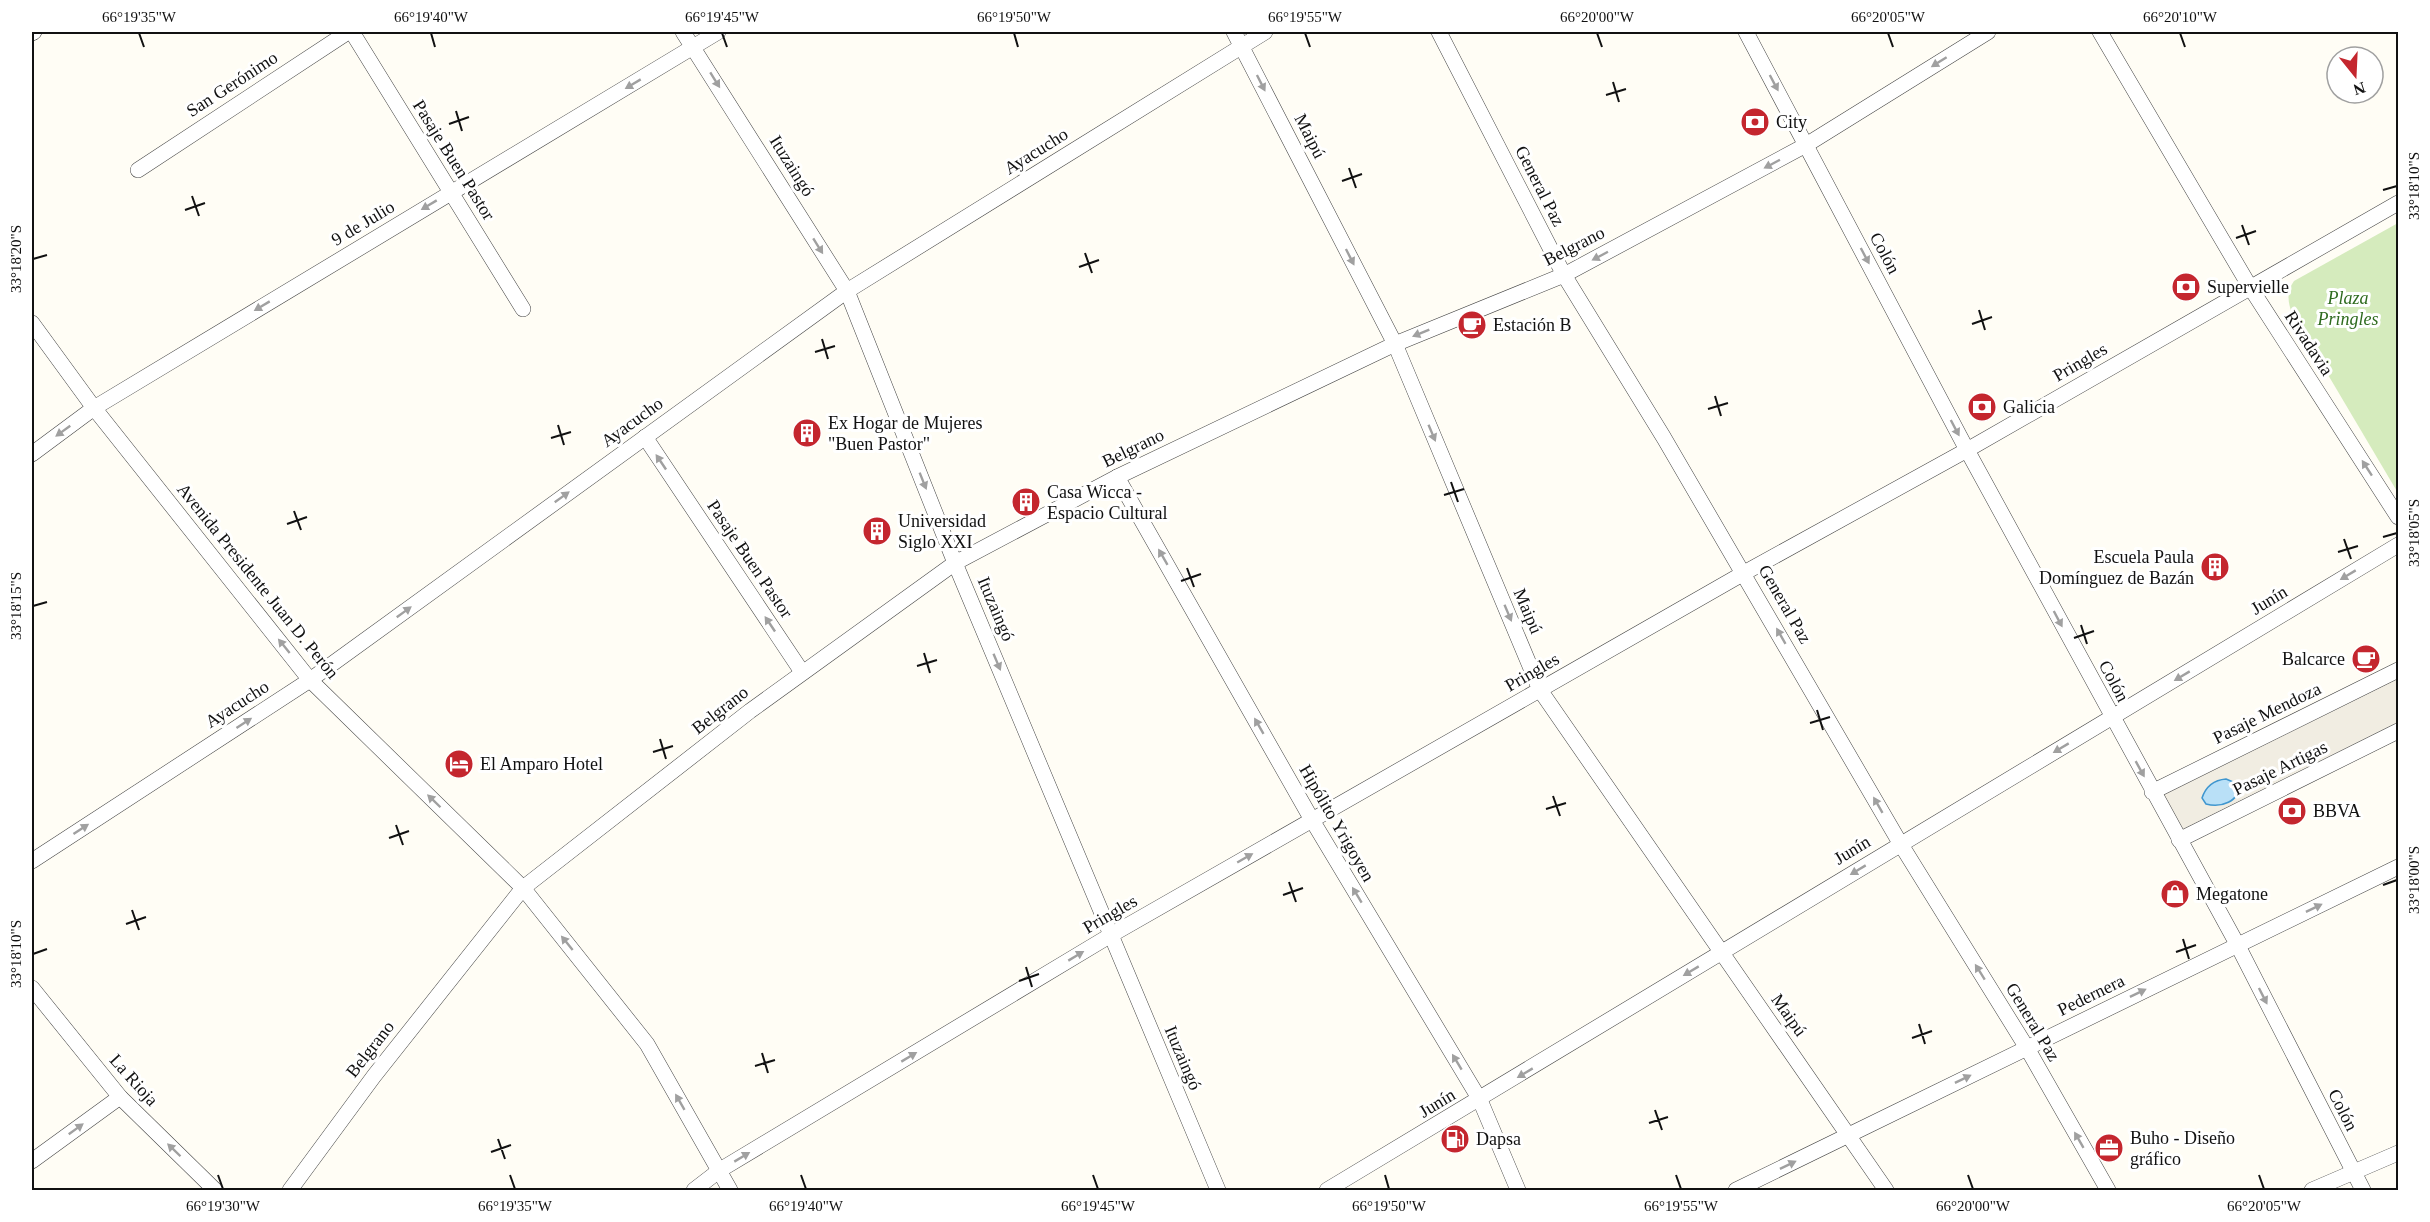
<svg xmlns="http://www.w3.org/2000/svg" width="2430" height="1222" font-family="'Times New Roman',serif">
	<rect width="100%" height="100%" fill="#fffdf5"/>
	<path fill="#d5ebbd" d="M2398,223V493L2292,314C2288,301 2286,293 2294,281Z"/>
	<polygon fill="#f1ede2" points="2398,670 2398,731 2179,840 2152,792"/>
	<path fill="#b9e0f7" stroke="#3f96cf" stroke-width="1.5" d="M2226,779L2238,784C2241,802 2220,808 2206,804L2202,798C2206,786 2214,780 2226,779Z"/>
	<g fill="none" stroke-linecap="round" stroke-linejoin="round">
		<g stroke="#444" stroke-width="16">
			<g id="minor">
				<polyline points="352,32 523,309"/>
				<polyline points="683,32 847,291 955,563 1218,1190"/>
				<polyline points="1234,32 1395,344 1540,690 1886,1190"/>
				<polyline points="1439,32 1564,275 1664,438 1900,843 2027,1048 2108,1190"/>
				<polyline points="1746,32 1967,450 2237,944 2363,1190"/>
				<polyline points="2100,32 2250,287 2398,517"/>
				<polyline points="32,33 34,32"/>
				<polyline points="138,170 348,32"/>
				<polyline points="32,323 94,408 310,680 523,888 647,1044 730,1190"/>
				<polyline points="645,437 802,672"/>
				<polyline points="32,454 94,408 718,32"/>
				<polyline points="1117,477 1312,820 1480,1100 1518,1190"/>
				<polyline points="2152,792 2398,670"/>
				<polyline points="2179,840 2398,731"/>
				<polyline points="32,861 310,680 847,291 1265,32"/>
				<polyline points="32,988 120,1097 215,1190"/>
				<polyline points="32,1161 120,1097"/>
				<polyline points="290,1190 374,1076 523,888 750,711 955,563 1117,477 1395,344 1564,275 1806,145 1988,32"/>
				<polyline points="694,1190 720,1170 1111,935 1744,573 1967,450 2398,203"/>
				<polyline points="1327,1190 2398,545"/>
				<polyline points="1736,1190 2398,867"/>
				<polyline points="2312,1190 2398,1153"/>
			</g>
		</g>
		<use href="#minor" stroke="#fff" stroke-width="15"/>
	</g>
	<defs><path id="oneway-solid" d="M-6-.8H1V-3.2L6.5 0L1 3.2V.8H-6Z" transform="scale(1.5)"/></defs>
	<g fill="#a0a0a0">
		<use href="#oneway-solid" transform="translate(1939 62) rotate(148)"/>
		<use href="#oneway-solid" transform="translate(715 80) rotate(58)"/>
		<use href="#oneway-solid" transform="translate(1261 83) rotate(63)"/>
		<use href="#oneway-solid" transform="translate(1774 83) rotate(62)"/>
		<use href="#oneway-solid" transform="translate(633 84) rotate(149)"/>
		<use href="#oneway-solid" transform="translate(1772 164) rotate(152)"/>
		<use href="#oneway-solid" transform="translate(429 205) rotate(149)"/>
		<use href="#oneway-solid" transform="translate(818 246) rotate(58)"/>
		<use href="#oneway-solid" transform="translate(1600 256) rotate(152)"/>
		<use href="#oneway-solid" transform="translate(1865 256) rotate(62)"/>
		<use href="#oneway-solid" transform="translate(1350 257) rotate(63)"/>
		<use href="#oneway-solid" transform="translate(262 306) rotate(149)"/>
		<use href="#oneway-solid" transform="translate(1421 333) rotate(158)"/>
		<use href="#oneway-solid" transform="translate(1955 428) rotate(62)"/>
		<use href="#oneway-solid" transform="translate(63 431) rotate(144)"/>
		<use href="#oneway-solid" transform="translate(1432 433) rotate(67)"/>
		<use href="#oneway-solid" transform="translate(661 462) rotate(-124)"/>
		<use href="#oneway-solid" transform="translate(2367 468) rotate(-123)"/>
		<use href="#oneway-solid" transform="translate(923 481) rotate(68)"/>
		<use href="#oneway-solid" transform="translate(562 497) rotate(-36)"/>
		<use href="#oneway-solid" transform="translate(1163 557) rotate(-120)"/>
		<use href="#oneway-solid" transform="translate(2348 575) rotate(149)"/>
		<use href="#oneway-solid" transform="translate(404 612) rotate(-36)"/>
		<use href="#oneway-solid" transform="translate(1508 613) rotate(67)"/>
		<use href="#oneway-solid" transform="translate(2058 619) rotate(62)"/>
		<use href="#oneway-solid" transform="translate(770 624) rotate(-124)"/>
		<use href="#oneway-solid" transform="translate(1781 636) rotate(-120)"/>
		<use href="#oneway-solid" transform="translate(284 646) rotate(-129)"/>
		<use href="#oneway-solid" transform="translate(997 662) rotate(67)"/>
		<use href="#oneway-solid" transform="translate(2182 676) rotate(149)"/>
		<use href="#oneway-solid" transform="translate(244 723) rotate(-33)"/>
		<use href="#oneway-solid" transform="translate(1259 726) rotate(-120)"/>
		<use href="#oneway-solid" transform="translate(2061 748) rotate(149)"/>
		<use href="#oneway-solid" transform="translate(2140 769) rotate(61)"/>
		<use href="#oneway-solid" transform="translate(434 801) rotate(-136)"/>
		<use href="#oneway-solid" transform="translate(1878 805) rotate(-120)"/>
		<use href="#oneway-solid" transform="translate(81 829) rotate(-33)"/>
		<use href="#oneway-solid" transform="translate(1245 858) rotate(-30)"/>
		<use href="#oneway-solid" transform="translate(1858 870) rotate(149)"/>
		<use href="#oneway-solid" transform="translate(1357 895) rotate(-121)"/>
		<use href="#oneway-solid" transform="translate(2314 908) rotate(-26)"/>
		<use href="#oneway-solid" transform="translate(567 943) rotate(-129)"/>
		<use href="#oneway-solid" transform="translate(1076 956) rotate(-31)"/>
		<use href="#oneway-solid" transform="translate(1691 971) rotate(149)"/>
		<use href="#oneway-solid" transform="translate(1980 972) rotate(-122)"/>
		<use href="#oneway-solid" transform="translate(2138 993) rotate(-26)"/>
		<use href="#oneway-solid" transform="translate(2263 996) rotate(63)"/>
		<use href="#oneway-solid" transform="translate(909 1057) rotate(-31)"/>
		<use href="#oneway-solid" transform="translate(1457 1062) rotate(-121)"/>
		<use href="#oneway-solid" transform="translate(1525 1073) rotate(149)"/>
		<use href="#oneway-solid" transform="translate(1963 1079) rotate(-26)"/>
		<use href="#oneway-solid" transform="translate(680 1102) rotate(-120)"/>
		<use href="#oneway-solid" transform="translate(76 1129) rotate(-36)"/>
		<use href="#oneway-solid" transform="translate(2079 1140) rotate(-120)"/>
		<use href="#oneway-solid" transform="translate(174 1150) rotate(-136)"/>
		<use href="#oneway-solid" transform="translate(742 1157) rotate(-31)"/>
		<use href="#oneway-solid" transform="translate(1788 1165) rotate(-26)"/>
	</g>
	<path fill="none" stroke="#111" stroke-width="2" d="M139,33L144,47M431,33L435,47M722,33L727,47M1014,33L1018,47M1305,33L1310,47M1597,33L1602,47M1888,33L1893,47M2180,33L2185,47M1613,82L1619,102M1606,95L1626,89M456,111L462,131M449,124L469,117M1349,168L1356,188M1342,181L1362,174M2383,190L2397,186M192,196L199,216M185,210L205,203M2242,225L2249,245M2236,238L2256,231M1085,253L1092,273M33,259L47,255M1079,267L1099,260M1979,310L1985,330M1972,324L1992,317M822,339L828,359M815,352L835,346M1715,396L1721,416M1708,409L1728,403M558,425L564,445M551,438L571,432M1451,482L1458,502M1444,495L1464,489M294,511L301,530M287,524L307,517M2383,537L2397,533M2344,539L2351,559M2338,552L2358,546M1187,568L1194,587M1181,581L1201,574M33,606L47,602M2081,625L2087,644M2074,638L2094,631M924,653L930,673M917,666L937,660M1817,710L1823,730M1810,723L1830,717M660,739L666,759M653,752L673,746M1553,796L1560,816M1546,809L1566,803M396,825L403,845M389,838L409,831M1289,882L1296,902M2383,885L2397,880M1283,895L1303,888M132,910L139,930M126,924L146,917M2183,939L2189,959M2176,952L2196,945M33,954L47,949M1026,967L1032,987M1019,981L1039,974M1919,1024L1925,1044M1912,1038L1932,1031M762,1053L768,1073M755,1066L775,1060M1655,1110L1662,1130M1649,1123L1668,1117M498,1139L505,1159M491,1152L511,1145M218,1175L223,1189M510,1175L515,1189M801,1175L806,1189M1093,1175L1098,1189M1385,1175L1389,1189M1676,1175L1681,1189M1968,1175L1973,1189M2259,1175L2264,1189"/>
	<defs>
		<g id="bank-disc" transform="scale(1.5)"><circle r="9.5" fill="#c4262e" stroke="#fff"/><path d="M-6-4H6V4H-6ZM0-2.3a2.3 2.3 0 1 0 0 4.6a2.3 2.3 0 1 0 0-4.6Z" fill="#fff"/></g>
		<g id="cafe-disc" transform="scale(1.5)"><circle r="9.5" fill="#c4262e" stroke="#fff"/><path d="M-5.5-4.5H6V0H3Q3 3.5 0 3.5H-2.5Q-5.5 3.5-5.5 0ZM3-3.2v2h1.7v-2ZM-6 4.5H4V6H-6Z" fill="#fff"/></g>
		<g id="building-disc" transform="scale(1.5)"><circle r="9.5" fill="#c4262e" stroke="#fff"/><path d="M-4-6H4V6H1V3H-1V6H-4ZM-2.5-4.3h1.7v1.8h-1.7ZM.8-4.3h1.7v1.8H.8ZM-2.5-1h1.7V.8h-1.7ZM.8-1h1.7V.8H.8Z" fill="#fff"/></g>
		<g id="hotel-disc" transform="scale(1.5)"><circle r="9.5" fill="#c4262e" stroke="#fff"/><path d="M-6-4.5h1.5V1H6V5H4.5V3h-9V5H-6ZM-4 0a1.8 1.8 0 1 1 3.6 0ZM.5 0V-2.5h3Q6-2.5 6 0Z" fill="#fff"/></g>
		<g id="shop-disc" transform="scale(1.5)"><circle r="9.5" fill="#c4262e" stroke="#fff"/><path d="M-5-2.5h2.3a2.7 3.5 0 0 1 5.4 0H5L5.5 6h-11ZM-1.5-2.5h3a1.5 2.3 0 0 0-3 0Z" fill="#fff"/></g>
		<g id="fuel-disc" transform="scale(1.5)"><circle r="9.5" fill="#c4262e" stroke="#fff"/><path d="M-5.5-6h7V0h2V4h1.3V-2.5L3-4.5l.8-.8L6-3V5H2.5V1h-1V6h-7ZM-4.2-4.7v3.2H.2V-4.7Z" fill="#fff"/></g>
		<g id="office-disc" transform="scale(1.5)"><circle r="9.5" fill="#c4262e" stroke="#fff"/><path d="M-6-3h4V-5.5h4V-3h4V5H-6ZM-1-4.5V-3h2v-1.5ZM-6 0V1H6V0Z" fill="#fff"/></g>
	</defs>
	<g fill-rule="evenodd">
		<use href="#bank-disc" x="1755" y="122"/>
		<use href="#bank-disc" x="2186" y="287"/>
		<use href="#cafe-disc" x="1472" y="325"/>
		<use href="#bank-disc" x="1982" y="407"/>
		<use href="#building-disc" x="807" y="433"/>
		<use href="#building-disc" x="1026" y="502"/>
		<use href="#building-disc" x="877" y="531"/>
		<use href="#building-disc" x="2215" y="567"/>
		<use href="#cafe-disc" x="2366" y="659"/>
		<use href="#hotel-disc" x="459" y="764"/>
		<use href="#bank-disc" x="2292" y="811"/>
		<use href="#shop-disc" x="2175" y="894"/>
		<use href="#fuel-disc" x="1455" y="1139"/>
		<use href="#office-disc" x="2109" y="1148"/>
	</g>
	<g text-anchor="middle" stroke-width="6" stroke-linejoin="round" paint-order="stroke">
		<g font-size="18" fill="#111" stroke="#fff">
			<text transform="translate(232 84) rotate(-33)" y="6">San Gerónimo</text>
			<text transform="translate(1310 136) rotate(63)" y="6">Maipú</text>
			<text transform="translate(1036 151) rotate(-32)" y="6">Ayacucho</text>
			<text transform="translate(454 160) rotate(58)" y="6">Pasaje Buen Pastor</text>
			<text transform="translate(792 166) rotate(58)" y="6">Ituzaingó</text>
			<text transform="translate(1540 186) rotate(63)" y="6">General Paz</text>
			<text transform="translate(363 223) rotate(-31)" y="6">9 de Julio</text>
			<text transform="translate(1574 246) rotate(-27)" y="6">Belgrano</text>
			<text transform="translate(1885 253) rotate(62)" y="6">Colón</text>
			<text transform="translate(2309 343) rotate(57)" y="6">Rivadavia</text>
			<text transform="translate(2080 362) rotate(-30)" y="6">Pringles</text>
			<text transform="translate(632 422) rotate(-36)" y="6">Ayacucho</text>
			<text transform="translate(1133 448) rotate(-26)" y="6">Belgrano</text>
			<text transform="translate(750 559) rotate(56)" y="6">Pasaje Buen Pastor</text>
			<text transform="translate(258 581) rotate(51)" y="6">Avenida Presidente Juan D. Perón</text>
			<text transform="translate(2269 600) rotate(-31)" y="6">Junín</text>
			<text transform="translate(1785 604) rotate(60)" y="6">General Paz</text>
			<text transform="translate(996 609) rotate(67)" y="6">Ituzaingó</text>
			<text transform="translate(1528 611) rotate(67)" y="6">Maipú</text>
			<text transform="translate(1532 672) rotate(-30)" y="6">Pringles</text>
			<text transform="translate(2114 681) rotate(62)" y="6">Colón</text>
			<text transform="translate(237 704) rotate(-33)" y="6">Ayacucho</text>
			<text transform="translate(720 710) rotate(-38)" y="6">Belgrano</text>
			<text transform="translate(2267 713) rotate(-26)" y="6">Pasaje Mendoza</text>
			<text transform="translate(2280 768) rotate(-26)" y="6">Pasaje Artigas</text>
			<text transform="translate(1337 823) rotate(60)" y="6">Hipólito Yrigoyen</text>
			<text transform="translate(1852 850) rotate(-31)" y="6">Junín</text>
			<text transform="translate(1110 914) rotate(-30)" y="6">Pringles</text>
			<text transform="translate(2091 995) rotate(-26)" y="6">Pedernera</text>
			<text transform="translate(1789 1015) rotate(55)" y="6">Maipú</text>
			<text transform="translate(2033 1022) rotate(59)" y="6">General Paz</text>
			<text transform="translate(370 1049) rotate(-52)" y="6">Belgrano</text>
			<text transform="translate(1183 1058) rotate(67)" y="6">Ituzaingó</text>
			<text transform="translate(134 1080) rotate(48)" y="6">La Rioja</text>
			<text transform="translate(1437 1103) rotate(-31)" y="6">Junín</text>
			<text transform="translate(2343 1110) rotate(63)" y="6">Colón</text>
		</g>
		<g font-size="18" fill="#111" stroke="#fff" text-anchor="start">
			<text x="1776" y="128">City</text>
			<text x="2207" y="293">Supervielle</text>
			<text x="1493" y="331">Estación B</text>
			<text x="2003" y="413">Galicia</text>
			<text x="828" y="429">Ex Hogar de Mujeres<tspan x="828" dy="21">"Buen Pastor"</tspan></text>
			<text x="1047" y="498">Casa Wicca -<tspan x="1047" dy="21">Espacio Cultural</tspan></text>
			<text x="898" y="527">Universidad<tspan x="898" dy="21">Siglo XXI</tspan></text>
			<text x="2194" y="563" text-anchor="end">Escuela Paula<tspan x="2194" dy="21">Domínguez de Bazán</tspan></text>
			<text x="2345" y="665" text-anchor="end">Balcarce</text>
			<text x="480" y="770">El Amparo Hotel</text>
			<text x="2313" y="817">BBVA</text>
			<text x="2196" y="900">Megatone</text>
			<text x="2130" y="1144">Buho - Diseño<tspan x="2130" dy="21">gráfico</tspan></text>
			<text x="1476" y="1145">Dapsa</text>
		</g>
		<g font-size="18" font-style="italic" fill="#2f6b1f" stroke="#fff">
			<text x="2348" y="304">Plaza<tspan x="2348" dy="21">Pringles</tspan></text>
		</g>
	</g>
	<rect width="2430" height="1222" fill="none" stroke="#ffffff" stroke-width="66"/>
	<g transform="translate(2355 75) rotate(162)"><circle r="28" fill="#ffffff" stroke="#a0a0a0" stroke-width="1.5"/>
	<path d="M0-4.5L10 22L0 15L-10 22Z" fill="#c4262e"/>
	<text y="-9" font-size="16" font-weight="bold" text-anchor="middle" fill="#111111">N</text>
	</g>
	<rect x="33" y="33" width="2364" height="1156" fill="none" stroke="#111" stroke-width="2"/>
	<g font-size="15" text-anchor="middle" fill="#111">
		<text x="139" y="22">66°19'35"W</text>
		<text x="431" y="22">66°19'40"W</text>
		<text x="722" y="22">66°19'45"W</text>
		<text x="1014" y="22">66°19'50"W</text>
		<text x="1305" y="22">66°19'55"W</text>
		<text x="1597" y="22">66°20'00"W</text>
		<text x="1888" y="22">66°20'05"W</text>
		<text x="2180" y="22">66°20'10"W</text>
		<text transform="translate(2414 186) rotate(-90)" y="5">33°18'10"S</text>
		<text transform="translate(16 259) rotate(-90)" y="5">33°18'20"S</text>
		<text transform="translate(2414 533) rotate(-90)" y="5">33°18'05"S</text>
		<text transform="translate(16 606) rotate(-90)" y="5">33°18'15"S</text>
		<text transform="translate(2414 880) rotate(-90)" y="5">33°18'00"S</text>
		<text transform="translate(16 954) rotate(-90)" y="5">33°18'10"S</text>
		<text x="223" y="1211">66°19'30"W</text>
		<text x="515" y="1211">66°19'35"W</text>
		<text x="806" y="1211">66°19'40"W</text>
		<text x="1098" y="1211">66°19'45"W</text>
		<text x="1389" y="1211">66°19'50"W</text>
		<text x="1681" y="1211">66°19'55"W</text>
		<text x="1973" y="1211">66°20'00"W</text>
		<text x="2264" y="1211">66°20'05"W</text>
	</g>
</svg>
